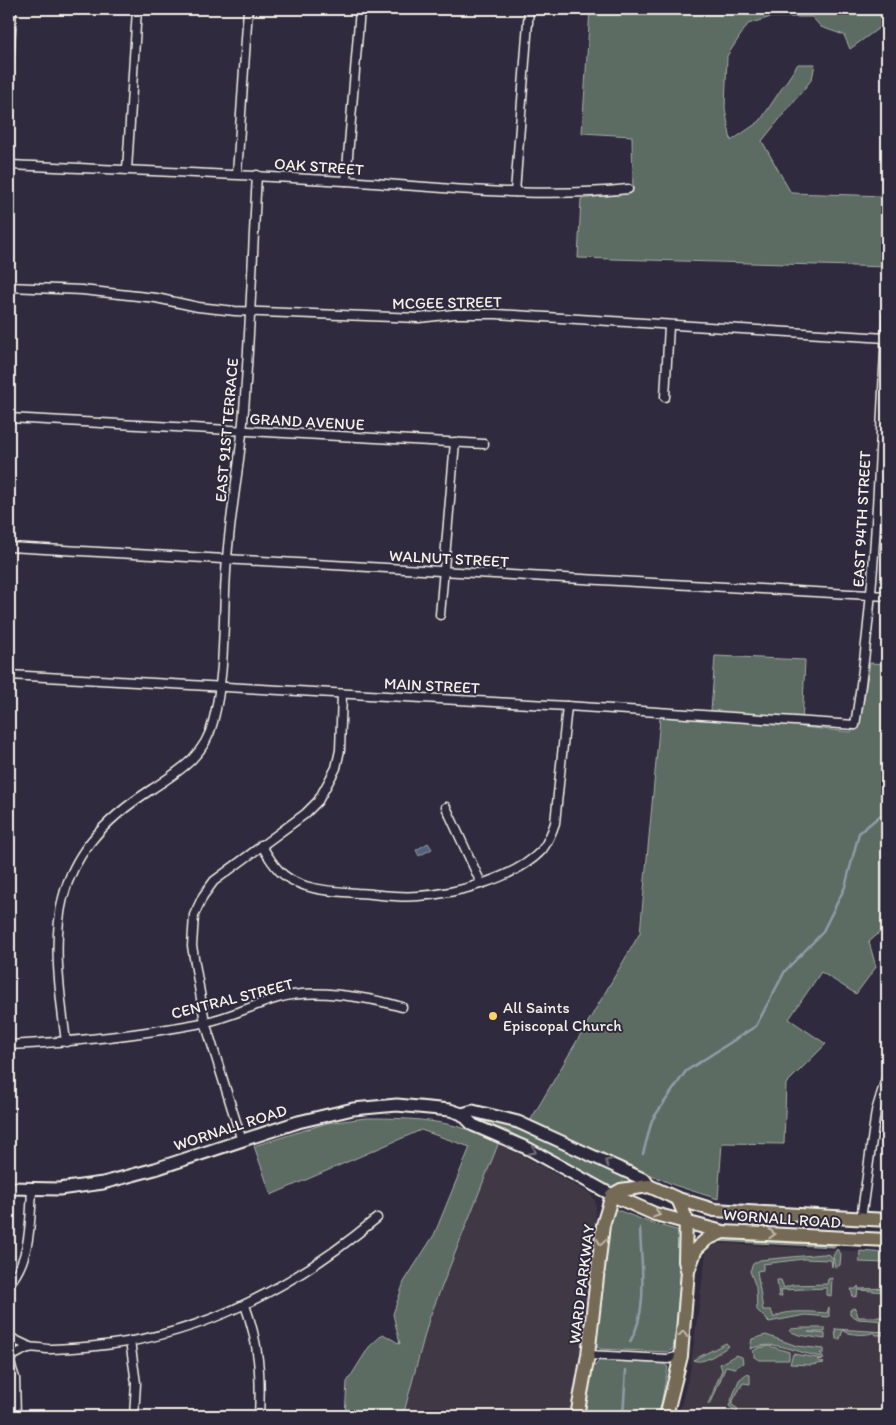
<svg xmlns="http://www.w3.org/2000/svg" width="896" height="1425" font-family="Itim,sans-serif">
	<rect width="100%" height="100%" fill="#2f2a3d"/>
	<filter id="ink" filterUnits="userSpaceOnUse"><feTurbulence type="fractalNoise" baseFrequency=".02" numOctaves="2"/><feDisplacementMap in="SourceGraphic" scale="10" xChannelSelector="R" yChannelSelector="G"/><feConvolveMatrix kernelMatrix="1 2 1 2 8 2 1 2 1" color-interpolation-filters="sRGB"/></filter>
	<g filter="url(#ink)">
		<g fill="#403844">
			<polygon points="499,1142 589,1193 595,1200 596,1207 593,1262 586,1329 572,1416 403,1416 429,1319"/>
			<polygon points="716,1243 887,1253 887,1416 678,1416 690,1371 706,1253 711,1244"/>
		</g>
		<g fill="#5b6c64" stroke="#a8aea6">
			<polygon points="590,9 887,9 887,28 879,28 850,49 844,35 821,27 812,17 771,17 748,24 727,56 725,108 731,141 760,121 798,64 815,64 812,79 762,141 791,193 887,196 887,267 578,258 581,199 633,192 632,136 582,133"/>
			<polygon points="715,656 805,660 802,727 851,732 859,727 870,663 887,664 887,926 869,942 876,967 856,994 821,972 789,1019 826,1044 786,1084 784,1144 722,1143 718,1199 674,1185 530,1121 640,933 661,708 711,711"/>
			<polygon points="470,1114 528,1133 632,1180 611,1187 607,1186 508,1131 470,1118"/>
			<path d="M366,1118C416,1118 454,1120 499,1142L429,1319L403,1416H345L347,1382L369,1347L383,1334L400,1344L393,1314L404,1282L434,1235L470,1147L421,1130L271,1195L254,1146L327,1123Z"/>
			<polygon points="615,1209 651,1223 684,1232 679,1307 673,1349 668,1352 600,1349 597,1347 596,1341 610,1217"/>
			<polygon points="725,1240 829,1245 835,1247 717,1241"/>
			<polygon points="837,1249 841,1254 840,1265 837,1267 835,1267 833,1256"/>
			<polygon points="860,1251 887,1253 887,1263 859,1262"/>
			<path d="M823,1254L830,1255L833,1259L832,1267L831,1260L803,1259L763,1264V1270L757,1271L763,1310H771L774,1318C783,1309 813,1312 827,1313L829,1307V1317L805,1315L769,1322L757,1310L756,1287L750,1271L753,1264L760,1260Z"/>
			<polygon points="832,1278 831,1296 827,1295 827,1288 781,1290 782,1296 779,1297 777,1280 781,1280 784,1288 792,1285 827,1284 828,1279"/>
			<polygon points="858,1286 859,1289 887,1288 887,1292 858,1290 857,1296 853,1297 851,1289 856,1289"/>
			<polygon points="853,1308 856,1309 858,1317 887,1317 887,1321 858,1319 850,1314 850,1310"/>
			<polygon points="802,1328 825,1328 825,1332 808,1332 825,1334 825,1339 799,1335 789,1331 791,1329"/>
			<path d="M835,1329L887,1332V1335H876L874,1332C869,1336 847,1335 843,1330L840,1339H836Z"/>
			<path d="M766,1335L797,1346L824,1349V1353H820L824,1357C796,1354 777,1338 750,1349L752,1339Z"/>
			<path d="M726,1343L729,1346C719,1352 704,1365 693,1360Z"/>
			<polygon points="769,1346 789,1352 789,1360 760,1360 754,1357 754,1353 752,1352 758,1348"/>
			<polygon points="793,1354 824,1359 817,1360 824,1363 811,1365 790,1364"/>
			<polygon points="736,1355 742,1357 743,1363 735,1368 726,1366 711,1403 708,1404 722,1370 720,1364"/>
			<polygon points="600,1360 664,1364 668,1367 659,1416 582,1416 592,1369"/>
			<polygon points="746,1374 750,1375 750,1384 743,1383 731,1404 738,1409 737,1412 729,1406 739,1380"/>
		</g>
		<polygon fill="#52627c" stroke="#939ba7" points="428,843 432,849 419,856 416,850"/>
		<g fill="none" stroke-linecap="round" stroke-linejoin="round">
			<g stroke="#939ba7" stroke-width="2.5">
				<polyline points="643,1154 652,1120 686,1071 756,1026 785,971 822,933 845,887 859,833 887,810"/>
				<path d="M630,1342C649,1310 641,1264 640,1228"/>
				<polyline points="623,1416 626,1370"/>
			</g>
			<g stroke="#f4f1e8" stroke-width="11">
				<g id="minor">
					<polyline points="9,68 12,9"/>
					<path d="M9,165C121,170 233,174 345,181C439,187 534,199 628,189"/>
					<polyline points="127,170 137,9"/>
					<polyline points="237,174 248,9"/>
					<polyline points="346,181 360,9"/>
					<polyline points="515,192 529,9"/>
					<polyline points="9,287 82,290 156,298 198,307 235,311 419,318 454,314 496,314 886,338"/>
					<polyline points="665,397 669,326"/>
					<polyline points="9,418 484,444"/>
					<polyline points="9,547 887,596"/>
					<polyline points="440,615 455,442"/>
					<path d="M9,675L567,706L855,725C877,590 879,451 887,314"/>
					<polyline points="446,807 481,883"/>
					<path d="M261,845C268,855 274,868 284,875C304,891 334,891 357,893C378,894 398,898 418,896C456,894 516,878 542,850C548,842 552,832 555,823L567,706"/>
					<path d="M66,1042C51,927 44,858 152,789C179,771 205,756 213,722C227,669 222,613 227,559C230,517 238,475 242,433C250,348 252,261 257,175"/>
					<path d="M9,1045C74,1042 138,1035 202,1023C228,1018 253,1005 278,998C313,988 368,997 402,1007"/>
					<polyline points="242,1141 205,1022 192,946 194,915 203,896 214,881 305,814 318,801 336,768 340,750 342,694"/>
					<polyline points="861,1219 876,1111 887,1075"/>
					<path d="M9,1284C31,1259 30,1221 32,1190"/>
					<path d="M245,1305C259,1344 261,1375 259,1416"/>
					<polyline points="9,1337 30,1347"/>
					<polyline points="130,1341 136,1383 134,1416"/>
					<polyline points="588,1355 668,1359 681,1356"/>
					<path d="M9,1358C15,1355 22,1350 29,1348C36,1346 45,1350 52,1349C77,1348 102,1346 127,1342C221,1326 305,1278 377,1218"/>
					<polyline points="9,1360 15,1378 16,1416"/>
				</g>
			</g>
			<g stroke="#f4f1e8" stroke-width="15">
				<g id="secondary">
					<polyline points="462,1114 473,1125 529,1149 612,1195"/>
					<polyline points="9,1188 59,1189 103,1183 155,1169 298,1122 353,1109 397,1105 450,1110 462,1114 473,1111 518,1122 645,1180 649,1186"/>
				</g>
			</g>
			<g stroke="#f4f1e8" stroke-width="16">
				<g id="primary">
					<polyline points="612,1195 655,1214 723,1232 887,1240"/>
					<polyline points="678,1199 686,1218 685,1261 687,1269"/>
					<polyline points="577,1416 588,1355 603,1225 612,1195 621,1190 649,1186 678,1199 714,1210 887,1220"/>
					<polyline points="666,1416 681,1356 688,1271 696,1249 707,1239 723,1232"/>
				</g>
			</g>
			<use href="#minor" stroke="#2f2a3d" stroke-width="8"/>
			<use href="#secondary" stroke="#2f2a3d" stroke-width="11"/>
			<use href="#primary" stroke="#746b55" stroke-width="12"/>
		</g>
		<defs><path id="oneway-chevron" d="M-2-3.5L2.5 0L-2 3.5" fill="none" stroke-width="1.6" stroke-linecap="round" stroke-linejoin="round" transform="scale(1.25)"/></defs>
		<g stroke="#747079">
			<use href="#oneway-chevron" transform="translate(533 1151) rotate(28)"/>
			<use href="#oneway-chevron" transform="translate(608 1162) rotate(-155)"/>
		</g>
		<g stroke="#c1bbad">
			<use href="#oneway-chevron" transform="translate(657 1214) rotate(19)"/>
			<use href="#oneway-chevron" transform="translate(772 1234) rotate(3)"/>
			<use href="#oneway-chevron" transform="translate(601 1242) rotate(97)"/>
			<use href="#oneway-chevron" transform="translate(683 1334) rotate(-84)"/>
		</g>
	</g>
	<circle fill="#ffd166" stroke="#2f2a3d" stroke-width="2" cx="493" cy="1016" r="5"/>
	<g text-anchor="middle" stroke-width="4" stroke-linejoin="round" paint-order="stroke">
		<g font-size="16" fill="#f4f1e8" stroke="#2f2a3d">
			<text transform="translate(319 166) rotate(4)" y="6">OAK STREET</text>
			<text transform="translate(447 302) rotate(-1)" y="6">MCGEE STREET</text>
			<text transform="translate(307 421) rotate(3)" y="6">GRAND AVENUE</text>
			<text transform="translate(226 430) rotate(-85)" y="6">EAST 91ST TERRACE</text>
			<text transform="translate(861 519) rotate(-87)" y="6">EAST 94TH STREET</text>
			<text transform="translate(449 558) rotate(3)" y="6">WALNUT STREET</text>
			<text transform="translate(432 685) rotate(3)" y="6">MAIN STREET</text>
			<text transform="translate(232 998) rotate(-14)" y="6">CENTRAL STREET</text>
			<text transform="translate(230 1127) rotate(-18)" y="6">WORNALL ROAD</text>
			<text transform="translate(782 1218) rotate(4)" y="6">WORNALL ROAD</text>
			<text transform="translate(581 1284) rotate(-83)" y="6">WARD PARKWAY</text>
		</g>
		<g font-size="16" fill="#f4f1e8" stroke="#2f2a3d" text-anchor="start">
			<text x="503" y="1013">All Saints<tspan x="503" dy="18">Episcopal Church</tspan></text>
		</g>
	</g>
	<rect width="896" height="1425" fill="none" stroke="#2f2a3d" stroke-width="30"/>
	<rect x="15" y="15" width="866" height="1395" fill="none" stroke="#f4f1e8" stroke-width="2" filter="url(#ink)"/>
</svg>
